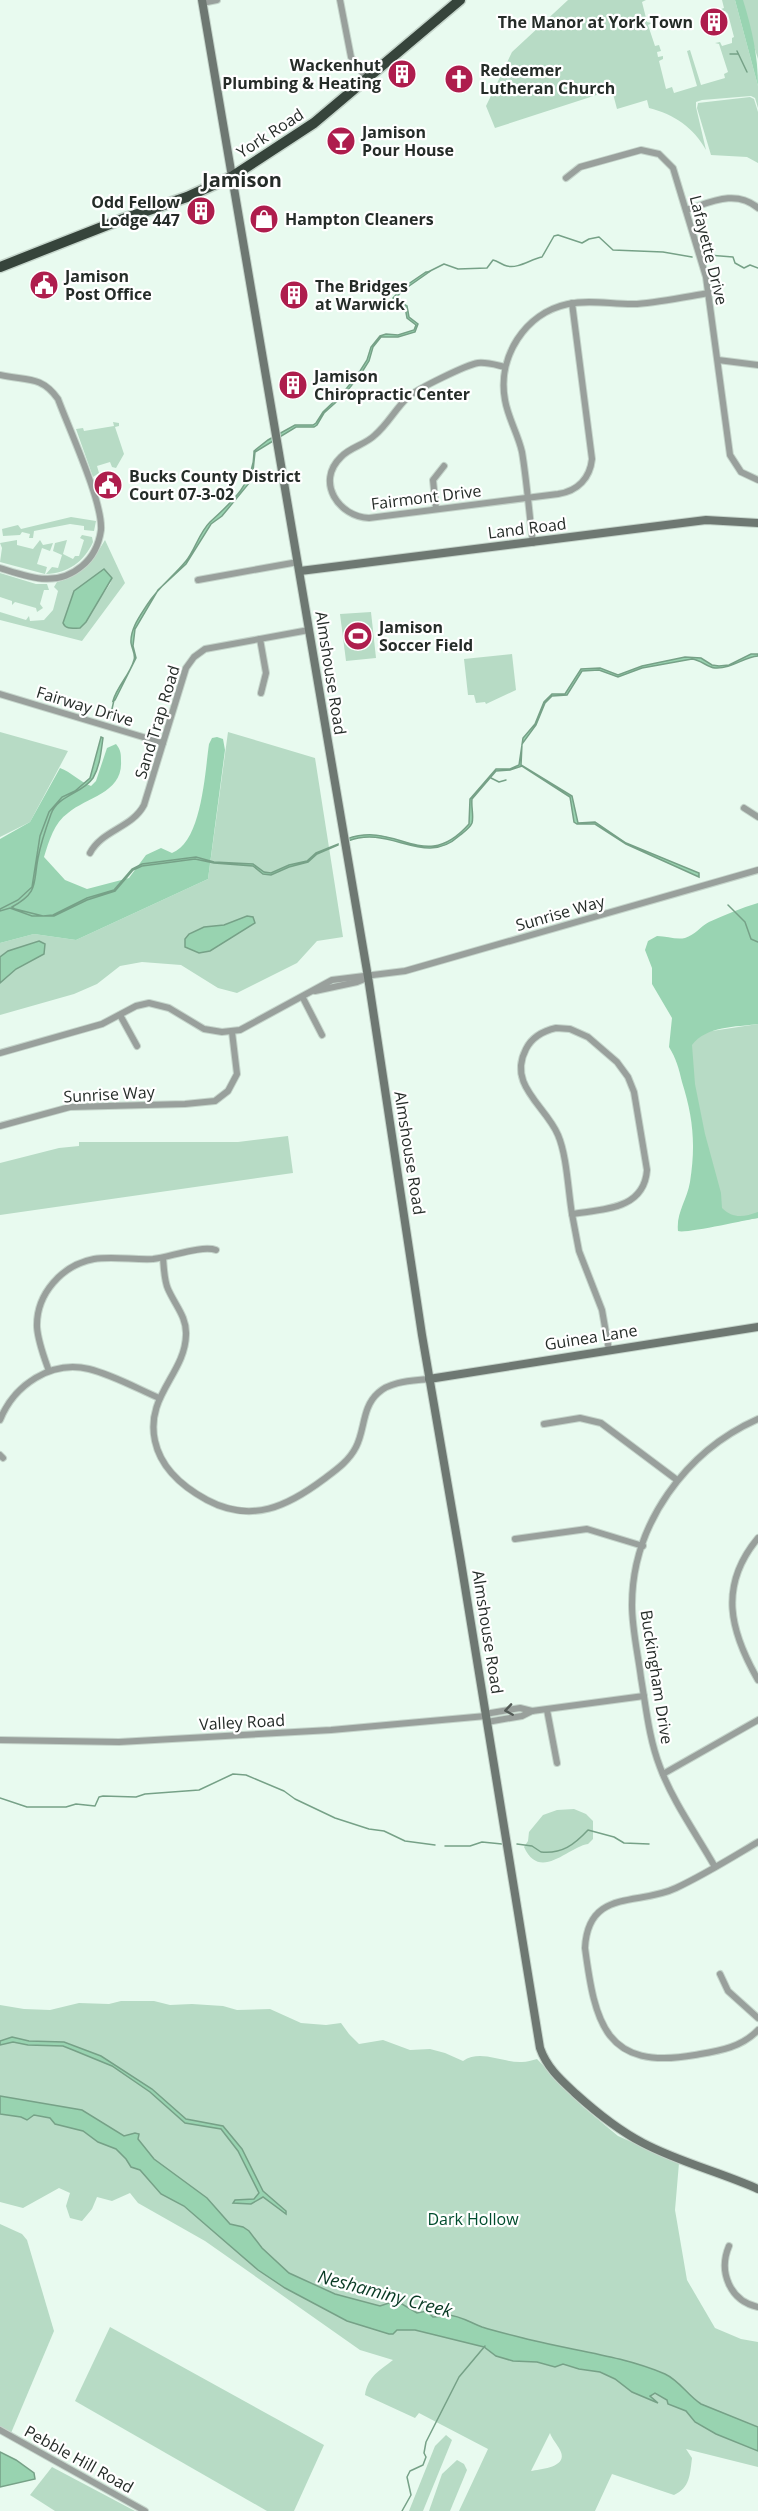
<svg xmlns="http://www.w3.org/2000/svg" width="758" height="2511" font-family="'Open Sans',sans-serif">
	<rect width="100%" height="100%" fill="#e8faef"/>
	<g fill="#b7dbc5" fill-rule="evenodd">
		<path d="M568,0H646L642,2L647,22L652,23L648,25L655,46L659,45L661,51L657,52L658,57L663,56V59L659,61L666,89L672,87L674,93L697,86L687,51L690,50L701,85L725,78L724,74L728,72L719,44L715,43L720,42L722,46L732,43V38L734,37L728,14L725,11L717,13L716,11L724,8L722,0H735L758,86V108L755,98L751,96L702,100L696,102V107L706,150C694,128 674,114 649,108L647,100L617,109L612,90L495,128L486,106L512,52Z"/>
		<polygon points="739,0 758,0 758,59"/>
		<polygon points="750,97 754,99 758,112 758,163 747,157 711,155 697,108 698,103"/>
		<polygon points="113,422 119,423 119,426 115,427 124,454 116,468 112,467 110,462 97,466 99,473 93,477 76,429 83,428 84,431 114,426"/>
		<polygon points="71,517 96,521 94,531 84,530 84,526 70,524 34,531 33,538 29,538 30,534 22,532 20,535 3,536 2,529 18,525 21,529"/>
		<path d="M82,535L92,537L93,542C84,562 68,573 46,574L52,567L58,568L62,555L53,551L55,543L67,540L63,554L73,559L75,556H79L84,540L80,538Z"/>
		<polygon points="17,540 17,545 33,549 40,540 43,545 53,543 50,551 42,548 37,564 47,567 45,574 0,562 2,548 0,543"/>
		<path d="M105,540L125,583L82,641L0,620V612L26,620L29,616L30,621L44,620L53,610L58,591L54,587L57,582C81,576 93,561 105,540ZM104,569L112,578L110,584L80,628H68Z"/>
		<polygon points="0,573 36,584 47,584 49,590 44,590 40,604 43,608 37,612 36,608 15,602 12,605 12,601 0,597"/>
		<polygon points="371,612 376,658 346,661 340,614"/>
		<polygon points="512,654 516,690 486,704 485,702 476,703 474,695 468,695 464,659"/>
		<polygon points="0,732 68,751 30,822 0,837"/>
		<polygon points="228,732 315,758 343,937 317,941 297,963 237,993 218,988 181,965 142,962 120,966 97,984 74,994 0,1015 0,943 34,934 76,940 208,879"/>
		<polygon points="758,1024 758,1218 710,1226 679,1036"/>
		<polygon points="288,1136 293,1173 0,1215 0,1163 59,1148 79,1146 79,1142 238,1142"/>
		<path d="M574,1809L586,1814L593,1821V1839L588,1844C568,1847 540,1882 524,1847L528,1841L529,1832L543,1815L557,1810Z"/>
		<path d="M121,2001H154L170,2005L192,2004L223,2006L237,2010L270,2009L301,2023L326,2025L341,2023L349,2034L359,2044L383,2040L410,2050L430,2049L445,2053L463,2061C481,2049 502,2063 522,2062C527,2062 532,2060 537,2059L582,2106L618,2136L679,2163L675,2210L687,2280L715,2328L741,2339L758,2342V2467L686,2449L692,2458C690,2474 690,2488 674,2495L612,2474L595,2511H459L488,2449L419,2413L415,2418L365,2395C368,2376 379,2371 393,2360L360,2350L205,2241L138,2203L130,2193L112,2201L97,2197L92,2209L82,2221L70,2218L66,2206L70,2193L59,2188L23,2208L0,2202V2005L24,2009L50,2010L79,2003L109,2004ZM550,2433C552,2439 557,2444 560,2450C569,2467 542,2469 531,2471Z"/>
		<polygon points="0,2224 22,2234 27,2240 54,2331 11,2433 0,2427"/>
		<polygon points="110,2327 324,2445 294,2511 267,2511 75,2401"/>
		<polygon points="446,2435 452,2440 423,2511 409,2511 435,2446"/>
		<polygon points="457,2460 464,2464 467,2470 450,2511 429,2511 442,2474"/>
		<polygon points="52,2467 135,2511 55,2511 30,2495"/>
	</g>
	<g fill="#99d4b2">
		<path d="M735,0H743C752,29 758,56 758,86Z"/>
		<path d="M217,737L223,739L225,750L208,879L76,940L34,934L0,943V839L30,822L60,768C71,772 79,781 91,786L96,781L107,748L116,744C121,750 121,754 121,761C123,793 87,797 68,813C54,823 49,841 44,857L65,880L87,889L129,878L146,855L161,848L172,853C202,842 205,771 209,744L212,738Z"/>
		<path d="M758,903V1024C736,1027 706,1026 692,1045L695,1084L705,1134L721,1193L722,1208C733,1219 744,1217 758,1212V1218C745,1220 685,1234 678,1231C676,1213 687,1200 690,1182C696,1144 693,1117 682,1082C679,1069 676,1058 669,1047L672,1018L652,984V968L645,950L648,941L657,936C667,936 676,940 685,938C695,935 701,926 709,922C725,915 741,908 758,903Z"/>
	</g>
	<g fill="#98d3b0" stroke="#76a187" stroke-width="1.5">
		<path d="M426,272H429L402,291L395,299L407,306L409,317L418,324L415,332L398,337H381L373,347L369,361L362,372L344,395L324,413L317,425L314,427H296L255,452L253,471L250,482L222,516L211,524L186,564L158,590L135,629L133,646L136,658L115,700L113,701C117,686 130,675 134,660C136,655 132,649 131,643C130,629 140,616 147,605C158,587 173,577 186,561C195,550 199,533 210,522C231,503 255,482 254,451L268,440L295,425H313L316,423L323,412L343,393L360,371L367,360L371,347L380,336L386,334L398,335L414,330L416,325L407,318L405,307L393,301V298L401,289Z"/>
		<path d="M104,569L112,578L86,622L80,628C73,628 66,630 63,623L74,591Z"/>
		<path d="M751,654H758V656C743,657 732,669 715,668C707,667 701,660 692,659L642,668L618,677L599,670L582,671L567,695L552,696L545,703L536,725L522,744L521,765L572,796L578,823L595,822L626,843L699,873V877L626,844L595,824H577L574,822L570,797L522,766L510,770L496,771L472,799C471,807 474,816 472,823C470,828 464,832 459,836C424,868 390,824 348,841L347,839C398,820 424,875 469,824L470,799L496,769H510L519,765L523,738L535,724L544,702L552,694H565L581,669L600,668L618,675L642,666L685,657L701,658L712,665L719,666L729,665Z"/>
		<path d="M101,737L103,738C101,752 100,766 93,778C82,794 58,795 51,814C46,828 41,842 38,858C33,884 39,892 12,907L15,909L43,916L53,915L87,898L114,890L132,869L142,864L196,857L214,862L253,864L264,872L271,873L289,865L307,861L316,853L338,844V845L317,854L308,862L289,867L271,875L263,874L253,866L214,863L195,859L142,866L133,870L115,891L87,900L54,916H32L10,908L0,911V909L18,900L32,887L40,836L49,812L62,797L75,791L90,778Z"/>
		<polygon points="247,916 253,917 255,923 210,951 199,953 185,947 185,939 189,934 204,927 224,925"/>
		<polygon points="39,941 45,944 44,954 16,969 0,983 0,957 8,951"/>
		<polygon points="12,2037 29,2041 64,2042 101,2056 152,2089 186,2119 223,2126 242,2149 263,2191 286,2211 286,2214 263,2197 251,2204 233,2203 235,2200 254,2199 259,2193 238,2151 221,2129 185,2123 150,2092 112,2066 73,2050 63,2046 28,2045 13,2042 0,2045 0,2041"/>
		<path d="M0,2096L82,2110L124,2136L135,2133L139,2134L138,2139L154,2159L207,2198L230,2224L243,2227L249,2231L262,2248L289,2273L335,2294L380,2306L389,2303L402,2304L417,2313L427,2311L433,2317C438,2317 443,2315 447,2315C459,2315 471,2323 482,2327C498,2332 515,2336 531,2340C576,2351 623,2356 665,2374C680,2381 687,2395 701,2404L758,2427V2451L716,2434L695,2422L686,2411L668,2404L667,2400L655,2393L650,2396L658,2403L632,2392L615,2379L600,2372L579,2369L563,2364L555,2367L537,2362L513,2361L496,2356L484,2347L415,2330H397L393,2334H389L347,2321L285,2288L258,2270L184,2206L161,2194L140,2170L131,2167L126,2159L116,2149L98,2142L83,2131L55,2124L50,2118L34,2115L27,2120L21,2117L0,2114Z"/>
		<polygon points="0,2452 16,2460 34,2473 35,2479 0,2487"/>
	</g>
	<g fill="none" stroke-linecap="round" stroke-linejoin="round">
		<g stroke="#76a187" stroke-width="1.5">
			<polyline points="737,51 747,72"/>
			<polyline points="730,54 738,54"/>
			<polyline points="708,255 733,257 735,263 744,268 750,265 758,268"/>
			<path d="M428,272L444,264L458,269L487,268L493,260C498,261 502,265 507,266C518,269 531,259 542,257L554,236L558,235L582,243L589,239L599,237L613,250L663,252L692,257"/>
			<polyline points="110,718 114,700"/>
			<polyline points="491,778 499,782 506,780"/>
			<polyline points="728,905 745,922 751,939 758,942"/>
			<polyline points="0,1798 27,1807 66,1807 76,1804 95,1806 99,1797 103,1796 136,1797 145,1794 199,1790 233,1774 246,1775 284,1791 295,1799 335,1818 369,1829 384,1831 405,1841 435,1845"/>
			<path d="M517,1844L532,1846L541,1852C562,1854 574,1845 588,1830L614,1837L624,1843L649,1844"/>
			<polyline points="445,1846 470,1846 482,1842 502,1844"/>
			<polyline points="402,2511 411,2495 407,2477 410,2471 423,2465 426,2457 424,2453 426,2442 459,2377 485,2346"/>
		</g>
		<g stroke="#c5d5cb" stroke-width="8">
			<g id="street">
				<polyline points="340,0 351,57 367,79"/>
				<polyline points="202,3 217,0"/>
				<polyline points="566,178 580,167 641,150 659,154 673,168 706,277 730,455 741,472 758,480"/>
				<path d="M686,210C711,202 736,189 758,208"/>
				<polyline points="718,360 758,365"/>
				<path d="M505,367C496,365 487,362 478,363C466,365 417,389 408,397C396,408 388,424 375,435C365,445 350,447 341,457C315,482 339,517 369,518L558,494C578,491 590,478 592,459L572,303"/>
				<path d="M0,375C26,381 41,375 58,399C69,429 103,502 101,530C99,544 93,557 82,566C56,588 29,577 0,568"/>
				<polyline points="436,509 433,480 444,466"/>
				<path d="M533,543C529,513 527,482 522,452C518,434 508,418 505,400C497,357 525,313 568,304C591,299 614,305 637,304C660,302 685,297 709,293"/>
				<polyline points="198,580 298,562"/>
				<polyline points="260,639 266,673 261,693"/>
				<polyline points="0,694 163,743"/>
				<polyline points="744,808 758,817"/>
				<path d="M90,853C102,830 132,828 144,805L186,668L194,657L205,649L309,630"/>
				<polyline points="315,991 357,982 367,978"/>
				<polyline points="303,998 322,1035"/>
				<polyline points="120,1015 137,1046"/>
				<path d="M556,1028L570,1029L588,1037L617,1062L628,1077L634,1092L647,1170C644,1210 603,1209 572,1214C568,1190 567,1156 558,1135C546,1106 507,1085 526,1049C532,1037 543,1031 556,1028Z"/>
				<polyline points="0,1053 102,1024 136,1006 149,1003 169,1008 204,1029 222,1032 240,1030 332,980 405,971 758,870"/>
				<polyline points="0,1126 70,1107 185,1104 215,1101 228,1091 237,1074 232,1032"/>
				<polyline points="572,1214 579,1251 602,1310 609,1350"/>
				<path d="M163,1258C164,1268 164,1280 168,1289C175,1305 187,1317 186,1335C185,1374 145,1396 155,1441C161,1469 183,1487 207,1500C252,1524 288,1506 324,1479C336,1470 349,1461 356,1447C365,1430 362,1407 378,1393C391,1381 412,1381 429,1379"/>
				<path d="M49,1371C44,1357 38,1342 37,1327C36,1294 62,1265 94,1259C113,1256 134,1260 153,1259C170,1257 202,1245 216,1250"/>
				<path d="M0,1420C14,1385 51,1360 89,1369C113,1375 136,1388 159,1398"/>
				<polyline points="544,1424 580,1418 601,1423 677,1480"/>
				<polyline points="0,1455 3,1458"/>
				<path d="M758,1538C718,1586 730,1631 758,1680"/>
				<polyline points="515,1539 587,1529 643,1546"/>
				<polyline points="547,1710 557,1763"/>
				<polyline points="485,1714 520,1708 532,1711"/>
				<polyline points="487,1722 522,1716 532,1711 644,1696"/>
				<polyline points="0,1740 119,1742 331,1730 486,1716"/>
				<polyline points="663,1774 758,1720"/>
				<path d="M758,1842C731,1858 704,1875 676,1888C639,1906 588,1888 585,1948C595,2023 605,2071 695,2055C718,2051 741,2048 758,2030"/>
				<path d="M715,1867C697,1835 673,1802 660,1767C649,1739 646,1707 641,1678C638,1654 632,1629 632,1605C632,1524 686,1451 758,1419"/>
				<polyline points="720,1974 728,1991 758,2018"/>
				<path d="M729,2246C718,2272 730,2301 758,2307"/>
				<polyline points="0,2430 145,2511"/>
			</g>
		</g>
		<g stroke="#c5d5cb" stroke-width="10">
			<g id="secondary">
				<path d="M202,0L368,977L422,1335L460,1556L540,2048C547,2068 561,2080 576,2094C597,2113 618,2130 643,2143C679,2162 720,2172 758,2189"/>
				<polyline points="300,571 706,520 758,523"/>
				<polyline points="429,1379 758,1327"/>
			</g>
		</g>
		<g stroke="#c5d5cb" stroke-width="13">
			<polyline id="highway" points="0,267 120,220 187,197 233,176 314,123 460,0"/>
		</g>
		<use href="#street" stroke="#99a09c" stroke-width="6"/>
		<use href="#secondary" stroke="#6e7872" stroke-width="8"/>
		<use href="#highway" stroke="#36443b" stroke-width="10"/>
	</g>
	<defs><path id="oneway-chevron" d="M-2-3.5L2.5 0L-2 3.5" fill="none" stroke-width="1.6" stroke-linecap="round" stroke-linejoin="round" transform="scale(1.5)"/></defs>
	<use stroke="#535a56" href="#oneway-chevron" transform="translate(509 1710) rotate(171)"/>
	<defs>
		<g id="building-disc" transform="scale(1.5)"><circle r="9.5" fill="#ae1d4d" stroke="#fff"/><path d="M-4-6H4V6H1V3H-1V6H-4ZM-2.5-4.3h1.7v1.8h-1.7ZM.8-4.3h1.7v1.8H.8ZM-2.5-1h1.7V.8h-1.7ZM.8-1h1.7V.8H.8Z" fill="#fff"/></g>
		<g id="church-disc" transform="scale(1.5)"><circle r="9.5" fill="#ae1d4d" stroke="#fff"/><path d="M-1.2-6h2.4v3.5h3.3v2.4h-3.3V6h-2.4V-.1h-3.3v-2.4h3.3Z" fill="#fff"/></g>
		<g id="bar-disc" transform="scale(1.5)"><circle r="9.5" fill="#ae1d4d" stroke="#fff"/><path d="M-6-5H6L.8 .8V4.5H3.5V6h-7V4.5H-.8V.8Z" fill="#fff"/></g>
		<g id="shop-disc" transform="scale(1.5)"><circle r="9.5" fill="#ae1d4d" stroke="#fff"/><path d="M-5-2.5h2.3a2.7 3.5 0 0 1 5.4 0H5L5.5 6h-11ZM-1.5-2.5h3a1.5 2.3 0 0 0-3 0Z" fill="#fff"/></g>
		<g id="civic-disc" transform="scale(1.5)"><circle r="9.5" fill="#ae1d4d" stroke="#fff"/><path d="M-.6-6.5H3V-4.5H.6V-3L4-1V1h2V6H-6V1h2V-1L-.6-3ZM-1.2 2.5V6h2.4V2.5Z" fill="#fff"/></g>
		<g id="stadium-disc" transform="scale(1.5)"><circle r="9.5" fill="#ae1d4d" stroke="#fff"/><path d="M0-5a6.5 5 0 1 0 0 10a6.5 5 0 1 0 0-10ZM-3.5-1.8h7v3.6h-7Z" fill="#fff"/></g>
	</defs>
	<g fill-rule="evenodd">
		<use href="#building-disc" x="714" y="22"/>
		<use href="#building-disc" x="402" y="74"/>
		<use href="#church-disc" x="459" y="79"/>
		<use href="#bar-disc" x="341" y="141"/>
		<use href="#building-disc" x="201" y="211"/>
		<use href="#shop-disc" x="264" y="219"/>
		<use href="#civic-disc" x="44" y="285"/>
		<use href="#building-disc" x="294" y="295"/>
		<use href="#building-disc" x="293" y="385"/>
		<use href="#civic-disc" x="108" y="485"/>
		<use href="#stadium-disc" x="358" y="636"/>
	</g>
	<g text-anchor="middle" stroke-width="4.5" stroke-linejoin="round" paint-order="stroke">
		<g font-size="16" font-weight="bold" fill="#252c28" stroke="#fff" text-anchor="start">
			<text x="693" y="28" text-anchor="end">The Manor at York Town</text>
			<text x="381" y="71" text-anchor="end">Wackenhut<tspan x="381" dy="18">Plumbing &amp; Heating</tspan></text>
			<text x="480" y="76">Redeemer<tspan x="480" dy="18">Lutheran Church</tspan></text>
			<text x="362" y="138">Jamison<tspan x="362" dy="18">Pour House</tspan></text>
			<text x="180" y="208" text-anchor="end">Odd Fellow<tspan x="180" dy="18">Lodge 447</tspan></text>
			<text x="285" y="225">Hampton Cleaners</text>
			<text x="65" y="282">Jamison<tspan x="65" dy="18">Post Office</tspan></text>
			<text x="315" y="292">The Bridges<tspan x="315" dy="18">at Warwick</tspan></text>
			<text x="314" y="382">Jamison<tspan x="314" dy="18">Chiropractic Center</tspan></text>
			<text x="129" y="482">Bucks County District<tspan x="129" dy="18">Court 07-3-02</tspan></text>
			<text x="379" y="633">Jamison<tspan x="379" dy="18">Soccer Field</tspan></text>
		</g>
		<g font-size="16" fill="#252c28" stroke="#fff">
			<text transform="translate(270 133) rotate(-33)" y="6">York Road</text>
			<text transform="translate(709 250) rotate(76)" y="6">Lafayette Drive</text>
			<text transform="translate(426 497) rotate(-7)" y="6">Fairmont Drive</text>
			<text transform="translate(527 528) rotate(-7)" y="6">Land Road</text>
			<text transform="translate(331 673) rotate(81)" y="6">Almshouse Road</text>
			<text transform="translate(85 706) rotate(17)" y="6">Fairway Drive</text>
			<text transform="translate(157 722) rotate(-73)" y="6">Sand Trap Road</text>
			<text transform="translate(560 913) rotate(-16)" y="6">Sunrise Way</text>
			<text transform="translate(109 1094) rotate(-3)" y="6">Sunrise Way</text>
			<text transform="translate(410 1153) rotate(81)" y="6">Almshouse Road</text>
			<text transform="translate(591 1337) rotate(-9)" y="6">Guinea Lane</text>
			<text transform="translate(488 1632) rotate(81)" y="6">Almshouse Road</text>
			<text transform="translate(657 1677) rotate(81)" y="6">Buckingham Drive</text>
			<text transform="translate(242 1722) rotate(-3)" y="6">Valley Road</text>
			<text transform="translate(79 2459) rotate(29)" y="6">Pebble Hill Road</text>
		</g>
		<g font-size="16" fill="#004d2e" stroke="#fff">
			<text x="473" y="2225">Dark Hollow</text>
		</g>
		<g font-size="18" font-style="italic" fill="#093a24" stroke="#fff">
			<text transform="translate(385 2294) rotate(15)" y="6">Neshaminy Creek</text>
		</g>
		<g font-size="20" font-weight="bold" fill="#252c28" stroke="#fff">
			<text x="242" y="187">Jamison</text>
		</g>
	</g>
</svg>
